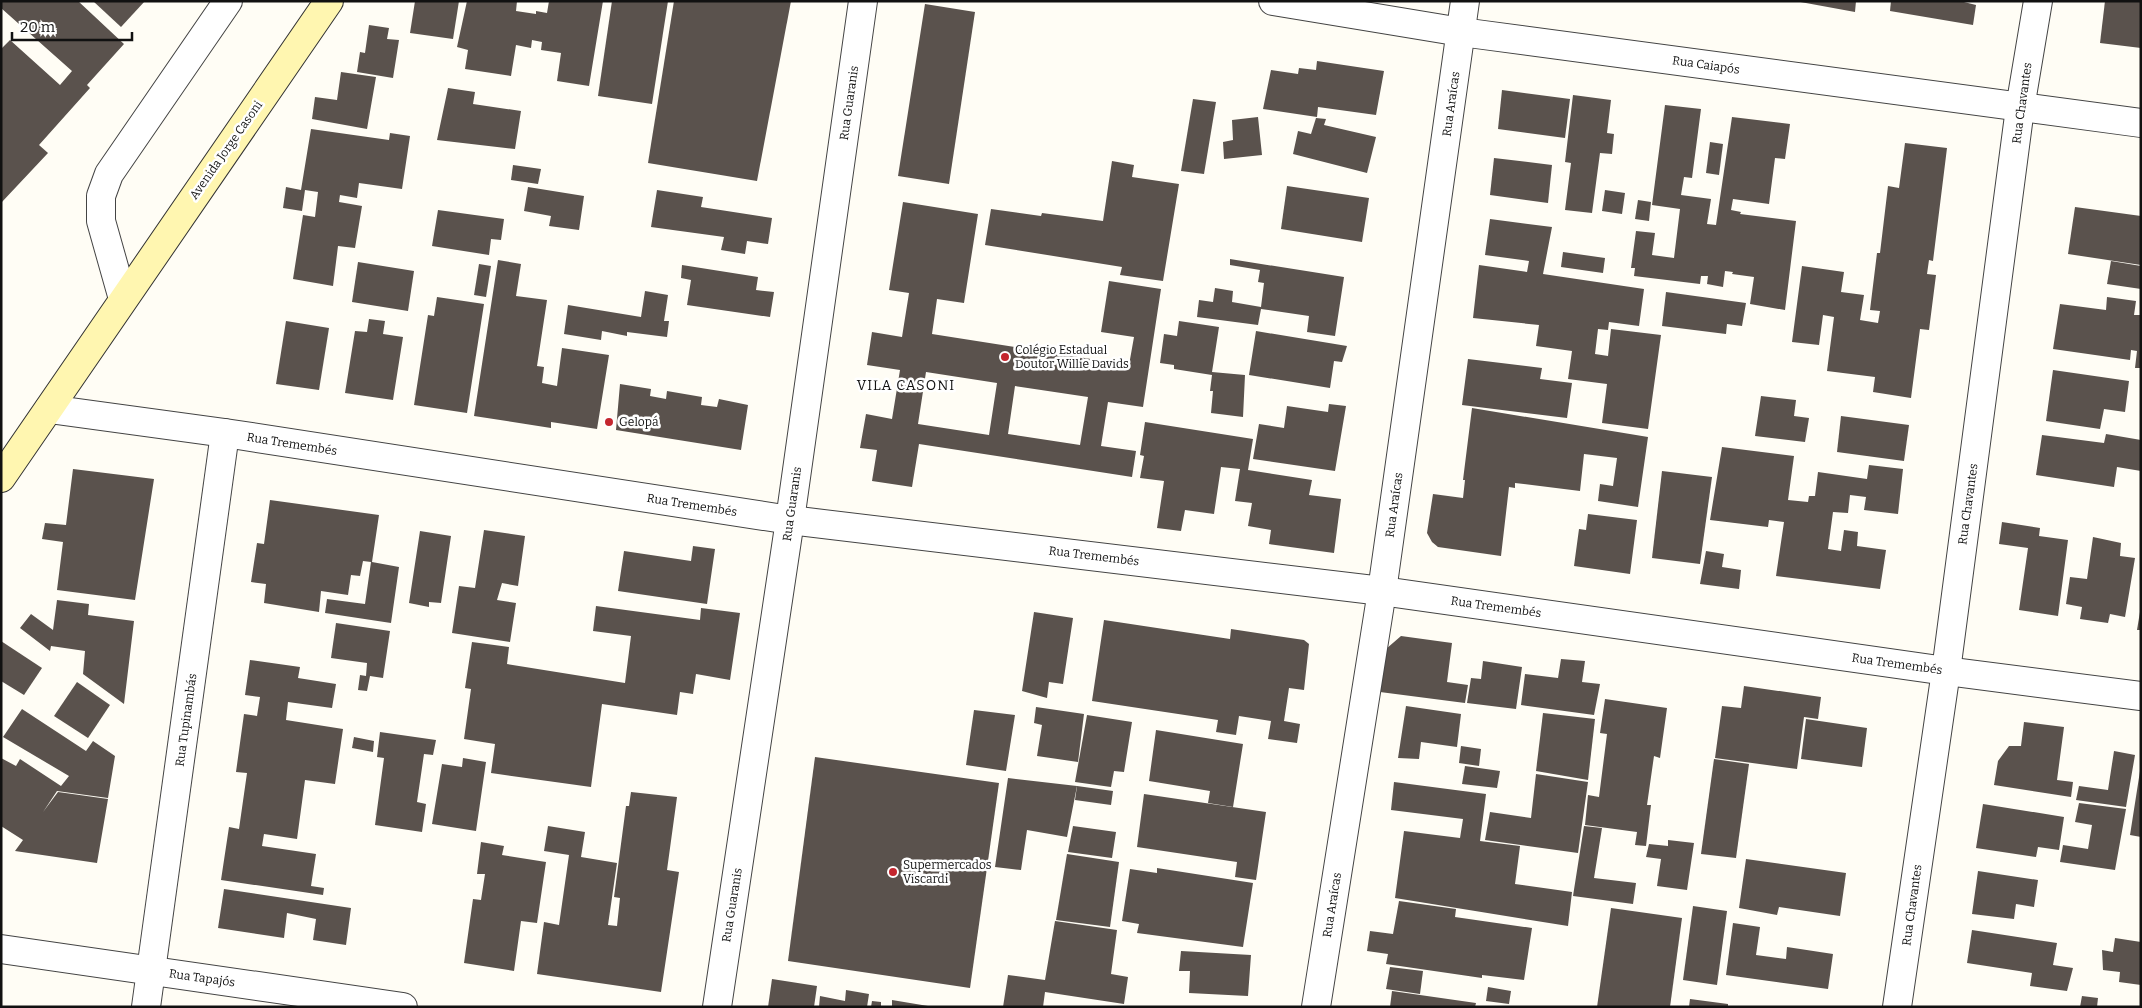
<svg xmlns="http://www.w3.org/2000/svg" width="2142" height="1008" font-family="Bitter,serif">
	<rect width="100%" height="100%" fill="#fffdf5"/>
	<g fill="#5a524d" fill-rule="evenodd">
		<polygon points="1,1 78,1 124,44 87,85 90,88 39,145 48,153 1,203 1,49 10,40 60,85 72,71 1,8"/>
		<polygon points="93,1 145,1 121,27"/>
		<polygon points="415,1 459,1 453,39 410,33"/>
		<polygon points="467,1 517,1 516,11 536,14 536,11 547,13 549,1 603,1 589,86 557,81 561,53 541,50 542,42 532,40 531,48 516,45 511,76 465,69 468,50 457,47"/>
		<polygon points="612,1 668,1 652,104 598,96"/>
		<polygon points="674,1 791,1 757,181 648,163"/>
		<polygon points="1795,1 1856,1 1855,12"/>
		<polygon points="1891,1 1960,1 1976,5 1973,25 1890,11"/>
		<polygon points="2105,1 2141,1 2141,48 2100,43"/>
		<polygon points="925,4 975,12 949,184 898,176"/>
		<polygon points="369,25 389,28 387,39 399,40 393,78 357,72 360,52 365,53"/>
		<polygon points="1317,61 1384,71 1376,115 1318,107 1317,117 1263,109 1271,70 1298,74 1299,68 1316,70"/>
		<polygon points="341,72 376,77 367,129 312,119 315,97 337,100"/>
		<polygon points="448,88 475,92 473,104 521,111 515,149 437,140"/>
		<polygon points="1502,90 1570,99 1565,138 1498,129"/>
		<polygon points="1573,95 1611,100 1607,133 1614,134 1612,154 1600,153 1592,213 1565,210 1571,163 1565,162"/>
		<polygon points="1193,99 1216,102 1204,174 1181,171"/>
		<polygon points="1665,105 1701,109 1692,178 1684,177 1681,195 1711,199 1707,224 1716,225 1732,117 1790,124 1785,159 1775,158 1769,204 1733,199 1731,210 1741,212 1740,214 1796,221 1785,310 1750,304 1754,277 1732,274 1733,272 1725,271 1723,287 1707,284 1708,276 1701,276 1700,284 1634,276 1635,268 1631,268 1636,231 1655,233 1652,255 1674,258 1680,209 1652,205"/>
		<polygon points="1258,117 1262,155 1224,159 1223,142 1233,140 1232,120"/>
		<polygon points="1316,118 1326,119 1324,125 1376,137 1367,173 1293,154 1298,131 1311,134"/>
		<polygon points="311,129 389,140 390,133 410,136 402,189 359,183 357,198 340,195 339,202 362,206 355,248 338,246 333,286 293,279 303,215 315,217 318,192 305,190 302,211 283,208 286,187 301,190"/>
		<polygon points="1710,142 1723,144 1719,175 1706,173"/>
		<polygon points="1905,143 1947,148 1933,261 1929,260 1927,274 1936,275 1929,330 1920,329 1911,398 1873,392 1875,377 1827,371 1834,317 1823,315 1819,345 1792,342 1802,266 1844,272 1841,292 1864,295 1860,320 1878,323 1880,311 1870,310 1877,253 1880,253 1888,186 1899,188"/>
		<polygon points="1494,158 1552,165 1548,203 1490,195"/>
		<polygon points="1112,161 1134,165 1132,177 1179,184 1163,281 1120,275 1122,267 985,245 991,209 1041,216 1042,213 1103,221"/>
		<polygon points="513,165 541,169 538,184 511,180"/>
		<polygon points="1287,186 1369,198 1362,242 1281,229"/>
		<polygon points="528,187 584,196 579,230 549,226 551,216 524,211"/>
		<polygon points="657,190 703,197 701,207 772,218 768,244 747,241 745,254 721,250 724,237 651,227"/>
		<polygon points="1605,190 1625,193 1622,214 1602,211"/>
		<polygon points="1638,200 1651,202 1649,221 1635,219"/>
		<path d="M903,202L978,214L964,303L937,299L932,334L1129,365L1134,337L1101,332L1109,281L1161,289L1143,407L1108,402L1101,446L1136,451L1132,477L919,444L912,487L872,481L877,450L860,448L866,414L892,419L900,370L867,365L872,332L902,337L909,293L889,290ZM926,372L997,383L989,435L918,424ZM1015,386L1088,397L1080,445L1008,434Z"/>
		<polygon points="2075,207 2141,216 2141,265 2068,254"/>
		<polygon points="438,210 504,219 501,240 491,239 489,255 432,246"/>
		<polygon points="1490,219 1552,227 1543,274 1644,289 1639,326 1609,322 1608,330 1598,329 1595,354 1608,356 1611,329 1661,335 1648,429 1602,423 1607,384 1568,379 1572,351 1536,346 1539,325 1473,318 1479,265 1527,272 1529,261 1485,255"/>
		<polygon points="1563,252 1605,258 1603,273 1561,267"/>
		<polygon points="1230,259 1344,277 1335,336 1307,332 1309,316 1261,309 1258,325 1197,317 1199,300 1213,302 1215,288 1233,291 1232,302 1261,307 1264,283 1258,282 1260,270 1230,265"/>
		<polygon points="498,260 521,264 516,296 547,300 537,366 544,367 542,383 557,386 562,348 609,355 597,429 551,422 551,428 474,416"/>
		<polygon points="2111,261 2141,266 2141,289 2107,284"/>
		<polygon points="358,262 414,271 408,311 352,302"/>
		<polygon points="479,264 491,266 486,297 474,295"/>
		<polygon points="682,265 758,277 756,290 774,292 770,317 687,305 691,280 681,278"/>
		<polygon points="645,291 668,295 664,321 669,321 667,337 627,332 627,336 602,331 601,340 564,334 568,305 641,317"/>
		<polygon points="1666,292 1746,303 1742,326 1727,324 1726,334 1662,326"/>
		<polygon points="437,297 484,304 467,413 414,405 428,315 434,316"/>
		<polygon points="2107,297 2136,301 2134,315 2141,315 2141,368 2135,368 2137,351 2131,350 2130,360 2053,349 2060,304 2106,310"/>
		<polygon points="369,319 385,321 383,334 403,337 393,400 345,393 355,331 367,332"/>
		<polygon points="286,321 329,328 319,390 276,384"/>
		<polygon points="1179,321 1219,327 1212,372 1245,375 1243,417 1211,413 1213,391 1210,391 1212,375 1174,369 1174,365 1160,363 1164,334 1177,336"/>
		<polygon points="1256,331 1347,346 1342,362 1334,361 1330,388 1249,375"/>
		<polygon points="1468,359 1542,368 1540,379 1572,383 1567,418 1462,405"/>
		<polygon points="2053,370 2129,381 2125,412 2104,409 2100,429 2046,421"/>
		<polygon points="620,384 651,389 650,396 666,399 667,391 702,397 701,405 717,407 719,399 748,405 741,450 616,430"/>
		<polygon points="1761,396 1796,400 1794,416 1809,418 1805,442 1755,436"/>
		<polygon points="1329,404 1346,406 1335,471 1253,459 1259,424 1284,428 1287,406 1328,412"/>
		<polygon points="1472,408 1648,437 1638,507 1598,501 1600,484 1613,486 1617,458 1584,454 1580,491 1515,483 1515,488 1509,487 1501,556 1438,547 1432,542 1427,533 1433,494 1463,498 1465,480 1463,480"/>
		<polygon points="1841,416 1909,425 1904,461 1837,452"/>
		<polygon points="1145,422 1253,439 1248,470 1312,480 1309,495 1341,499 1334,553 1269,544 1271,530 1248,526 1252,503 1235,501 1240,469 1221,467 1214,514 1185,510 1181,531 1157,528 1164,481 1140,478 1144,456 1140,455"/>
		<polygon points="2106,434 2141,440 2141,471 2117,467 2114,487 2036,475 2042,435 2104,443"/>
		<polygon points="1722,447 1794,456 1788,500 1808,502 1809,496 1815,496 1818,472 1867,479 1869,465 1903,469 1898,514 1864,510 1866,497 1850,495 1848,513 1833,512 1828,549 1841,551 1844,530 1858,532 1857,546 1886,550 1880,589 1776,576 1784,522 1769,520 1768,527 1710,520"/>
		<polygon points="73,469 154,479 135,600 57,590 63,542 42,539 45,523 66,525"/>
		<polygon points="1662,471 1712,477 1700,564 1652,558"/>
		<polygon points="270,500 379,515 372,562 399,567 391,623 325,613 327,599 365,604 371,562 363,561 360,576 351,575 348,595 321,591 319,612 264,603 266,584 251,582 257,543 264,544"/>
		<polygon points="1588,514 1637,520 1630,574 1574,566 1579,529 1586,530"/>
		<polygon points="2002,522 2040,528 2039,536 2068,540 2058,616 2019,610 2028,548 1999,544"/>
		<polygon points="484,530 525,536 518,586 502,583 497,600 516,603 510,642 452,633 459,586 475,588"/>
		<polygon points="420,531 451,536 441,603 429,602 429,607 409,603"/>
		<polygon points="2093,537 2121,543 2120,556 2135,558 2125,617 2110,614 2108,623 2080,619 2082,607 2066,604 2070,577 2087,579"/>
		<polygon points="693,546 715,549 707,604 618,591 624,551 691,561"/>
		<polygon points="1706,551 1724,554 1722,567 1741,570 1739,589 1700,584"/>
		<polygon points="57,600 89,604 88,615 134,621 124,704 83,674 85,651 51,646 50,651 20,628 31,614 53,630"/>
		<polygon points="596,606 700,620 701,608 740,613 730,680 696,674 693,694 680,692 677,715 602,704 591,787 491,773 495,744 464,739 471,689 465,688 472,642 509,647 507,664 625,683 631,636 593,631"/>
		<polygon points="1034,612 1073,618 1063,684 1049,682 1047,698 1022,691"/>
		<polygon points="2140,612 2141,612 2141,630 2137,630"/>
		<polygon points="1104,620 1230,639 1231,629 1304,640 1309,644 1304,690 1289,688 1284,721 1300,724 1297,743 1268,739 1271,721 1239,716 1236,735 1216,732 1218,720 1092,701"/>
		<polygon points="336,623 390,631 383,678 370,676 367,691 358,690 360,675 366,676 367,663 331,658"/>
		<polygon points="1401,636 1452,643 1447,682 1468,685 1465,703 1380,692 1386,649"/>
		<polygon points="1,641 42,668 24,695 1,681"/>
		<polygon points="1561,659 1585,661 1582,682 1600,684 1594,715 1521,705 1525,674 1558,678"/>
		<polygon points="250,660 300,667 298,678 336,684 332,708 288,702 286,720 343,729 335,784 305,780 297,839 264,834 262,846 316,854 311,886 324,888 323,895 221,880 229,827 239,829 247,773 236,772 244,714 257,716 260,697 245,695"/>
		<polygon points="1483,661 1522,667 1516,709 1467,703 1471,678 1481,679"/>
		<polygon points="77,682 110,705 88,738 54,716"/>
		<polygon points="1744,686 1821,697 1818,719 1804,717 1797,769 1715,758 1722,706 1741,708"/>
		<polygon points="1605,699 1667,708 1660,758 1654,756 1647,805 1651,805 1646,846 1635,845 1637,832 1585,825 1588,795 1599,797 1607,734 1600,733"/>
		<polygon points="1406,706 1461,714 1457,747 1421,742 1419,759 1398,758"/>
		<polygon points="1036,707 1084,714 1078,762 1037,756 1042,725 1034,723"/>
		<polygon points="22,709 86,751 93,741 115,756 108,798 57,791 43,812 58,792 108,799 97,863 15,851 23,840 1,826 1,758 16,766 20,759 61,786 69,776 3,737"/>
		<polygon points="974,710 1015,715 1006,771 966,765"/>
		<polygon points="1543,713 1595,719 1588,780 1536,771"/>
		<polygon points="1087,715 1132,722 1124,772 1114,771 1111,787 1075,782"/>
		<polygon points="1806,719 1867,728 1862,767 1801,759"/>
		<polygon points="2024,722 2064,727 2057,780 2073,782 2071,797 1994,785 1998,761 2009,746 2021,746"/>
		<polygon points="1156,730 1243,744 1233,807 1208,803 1210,791 1149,781"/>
		<polygon points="380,732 436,740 433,755 424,754 417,802 426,804 422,832 375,825 384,758 377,757"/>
		<polygon points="354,737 374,741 373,752 352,748"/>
		<polygon points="1461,746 1481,749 1479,766 1459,763"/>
		<polygon points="2114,751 2135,755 2126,807 2076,800 2079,786 2108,790"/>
		<polygon points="815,757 999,783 970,988 788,961"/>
		<polygon points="463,758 486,762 476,831 432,824 442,764 462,767"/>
		<polygon points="1714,759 1749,764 1736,858 1701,854"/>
		<polygon points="1465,766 1500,771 1497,788 1462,784"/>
		<polygon points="2140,771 2141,771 2141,837 2130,835"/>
		<polygon points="1536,774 1588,782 1578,853 1485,840 1490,812 1531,818"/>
		<polygon points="1008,778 1077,786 1067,837 1027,830 1021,870 995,867"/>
		<polygon points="1394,782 1486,794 1480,841 1520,846 1515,884 1572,892 1568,926 1395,898 1404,831 1460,838 1463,819 1391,810"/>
		<polygon points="1077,786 1113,791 1111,805 1075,800"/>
		<polygon points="631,792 677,797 667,870 679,872 661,992 537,974 544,922 559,925 569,855 544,851 548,826 585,832 581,857 617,863 608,925 617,926 620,898 614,897 626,806 629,806"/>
		<polygon points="1144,794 1266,812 1256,880 1235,877 1237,862 1137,847"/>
		<polygon points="2079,803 2126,809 2115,870 2060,862 2063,845 2088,849 2092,825 2075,822"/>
		<polygon points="1983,804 2064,817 2059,850 2038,847 2036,857 1976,848"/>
		<polygon points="1073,826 1116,832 1112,858 1068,852"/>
		<polygon points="1584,826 1602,828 1594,878 1636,883 1633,904 1573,896"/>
		<polygon points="1668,840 1694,843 1687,890 1657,886 1661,859 1646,857 1649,844 1668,846"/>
		<polygon points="481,842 504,846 502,855 546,862 537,923 521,921 514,971 464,963 473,899 481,900 485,874 477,874"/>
		<polygon points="1067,854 1119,862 1110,927 1056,920"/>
		<polygon points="1746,859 1846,873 1840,916 1779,907 1777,915 1739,908"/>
		<polygon points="1157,868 1253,883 1243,947 1137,933 1139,924 1122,921 1130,869 1157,873"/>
		<polygon points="1978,871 2038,880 2034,907 2016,904 2014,919 1972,914"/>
		<polygon points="224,889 351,908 346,945 313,940 316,919 287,913 284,938 218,928"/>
		<polygon points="1399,901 1456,909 1455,917 1532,928 1524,980 1482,975 1482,978 1386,964 1388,954 1367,951 1370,931 1393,934"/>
		<polygon points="1693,906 1727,911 1717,985 1683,980"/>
		<polygon points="1611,908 1682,918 1670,1007 1597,1007"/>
		<polygon points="1055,921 1117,930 1111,974 1128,977 1124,1004 1045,992 1043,1007 1003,1007 1008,975 1045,980"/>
		<polygon points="1733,923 1760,927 1756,955 1786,959 1787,947 1833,954 1828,989 1726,975"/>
		<polygon points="1972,930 2057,943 2053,965 2073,968 2067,991 2030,986 2032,973 1967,963"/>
		<polygon points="2115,938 2141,942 2141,985 2119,982 2120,972 2103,970 2102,950 2113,952"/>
		<polygon points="1181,951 1251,955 1248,996 1189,993 1190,971 1179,971"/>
		<polygon points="1390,967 1423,971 1420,994 1386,989"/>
		<polygon points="772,979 817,986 814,1007 768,1007"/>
		<polygon points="1488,987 1511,991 1509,1004 1486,1001"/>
		<polygon points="846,990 869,994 867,1007 819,1007 820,996 845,1001"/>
		<polygon points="1392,991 1476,1003 1475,1007 1390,1007"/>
		<polygon points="2082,996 2098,998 2097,1007 2080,1007"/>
		<polygon points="1690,999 1728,1004 1728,1007 1689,1007"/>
		<polygon points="892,1000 928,1006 928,1007 892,1007"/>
		<polygon points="872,1001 881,1002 881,1007 871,1007"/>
	</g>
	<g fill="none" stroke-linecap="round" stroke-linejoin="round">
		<g stroke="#444" stroke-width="30">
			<g id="street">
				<polyline points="1273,1 1461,32 2141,123"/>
				<polyline points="123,299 101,221 101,196 109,174 228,1"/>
				<polyline points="49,409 225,433 790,520 1382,591 1946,671 2141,696"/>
				<polyline points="1,949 403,1007"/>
				<polyline points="146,1007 225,433"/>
				<polyline points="717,1007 790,520 863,1"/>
				<polyline points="1316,1007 1382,591 1465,1"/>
				<polyline points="1897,1007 1946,671 2020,108 2038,1"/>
			</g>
		</g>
		<g stroke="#333" stroke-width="30">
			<polyline id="secondary" points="1,478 329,1"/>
		</g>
		<use href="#street" stroke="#fff" stroke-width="28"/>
		<use href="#secondary" stroke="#fff6b0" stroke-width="28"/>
	</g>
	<g fill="#c4262e" stroke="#fff" stroke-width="2">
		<circle cx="1005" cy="357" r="5"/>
		<circle cx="609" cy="422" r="5"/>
		<circle cx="893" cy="872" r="5"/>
	</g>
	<g text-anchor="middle" stroke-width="5" stroke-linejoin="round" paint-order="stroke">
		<g font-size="12" fill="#111" stroke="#fff">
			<text transform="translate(1706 65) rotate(8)" y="4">Rua Caiapós</text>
			<text transform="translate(849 103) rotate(-82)" y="4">Rua Guaranis</text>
			<text transform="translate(2022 103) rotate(-82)" y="4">Rua Chavantes</text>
			<text transform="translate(1451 104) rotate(-82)" y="4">Rua Araícas</text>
			<text transform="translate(226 150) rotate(-55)" y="4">Avenida Jorge Casoni</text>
			<text transform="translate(292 444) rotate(9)" y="4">Rua Tremembés</text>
			<text transform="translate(792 504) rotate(-82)" y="4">Rua Guaranis</text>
			<text transform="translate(1968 504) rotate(-82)" y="4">Rua Chavantes</text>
			<text transform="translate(692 505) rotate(9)" y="4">Rua Tremembés</text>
			<text transform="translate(1394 505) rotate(-82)" y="4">Rua Araícas</text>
			<text transform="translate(1094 556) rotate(7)" y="4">Rua Tremembés</text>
			<text transform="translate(1496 607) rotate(8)" y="4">Rua Tremembés</text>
			<text transform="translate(1897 664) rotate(8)" y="4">Rua Tremembés</text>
			<text transform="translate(186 720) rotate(-82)" y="4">Rua Tupinambás</text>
			<text transform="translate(732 905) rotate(-81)" y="4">Rua Guaranis</text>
			<text transform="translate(1332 905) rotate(-81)" y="4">Rua Araícas</text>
			<text transform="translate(1912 905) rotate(-82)" y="4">Rua Chavantes</text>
			<text transform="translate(202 978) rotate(8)" y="4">Rua Tapajós</text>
		</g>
		<g font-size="12" fill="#111" stroke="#fff" text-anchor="start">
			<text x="1015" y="354">Colégio Estadual<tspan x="1015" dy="14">Doutor Willie Davids</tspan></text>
			<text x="619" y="426">Gelopá</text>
			<text x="903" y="869">Supermercados<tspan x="903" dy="14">Viscardi</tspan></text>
		</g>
		<g font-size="14" letter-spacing="1" fill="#111" stroke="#fff">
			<text x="906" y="390">VILA CASONI</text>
		</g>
	</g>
	<rect width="2142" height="1008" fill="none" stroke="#111111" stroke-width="5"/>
	<path d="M12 32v8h120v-8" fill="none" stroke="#111111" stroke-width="2.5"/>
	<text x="20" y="32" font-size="15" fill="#111111" stroke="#ffffff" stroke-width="4" paint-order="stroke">20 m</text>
</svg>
